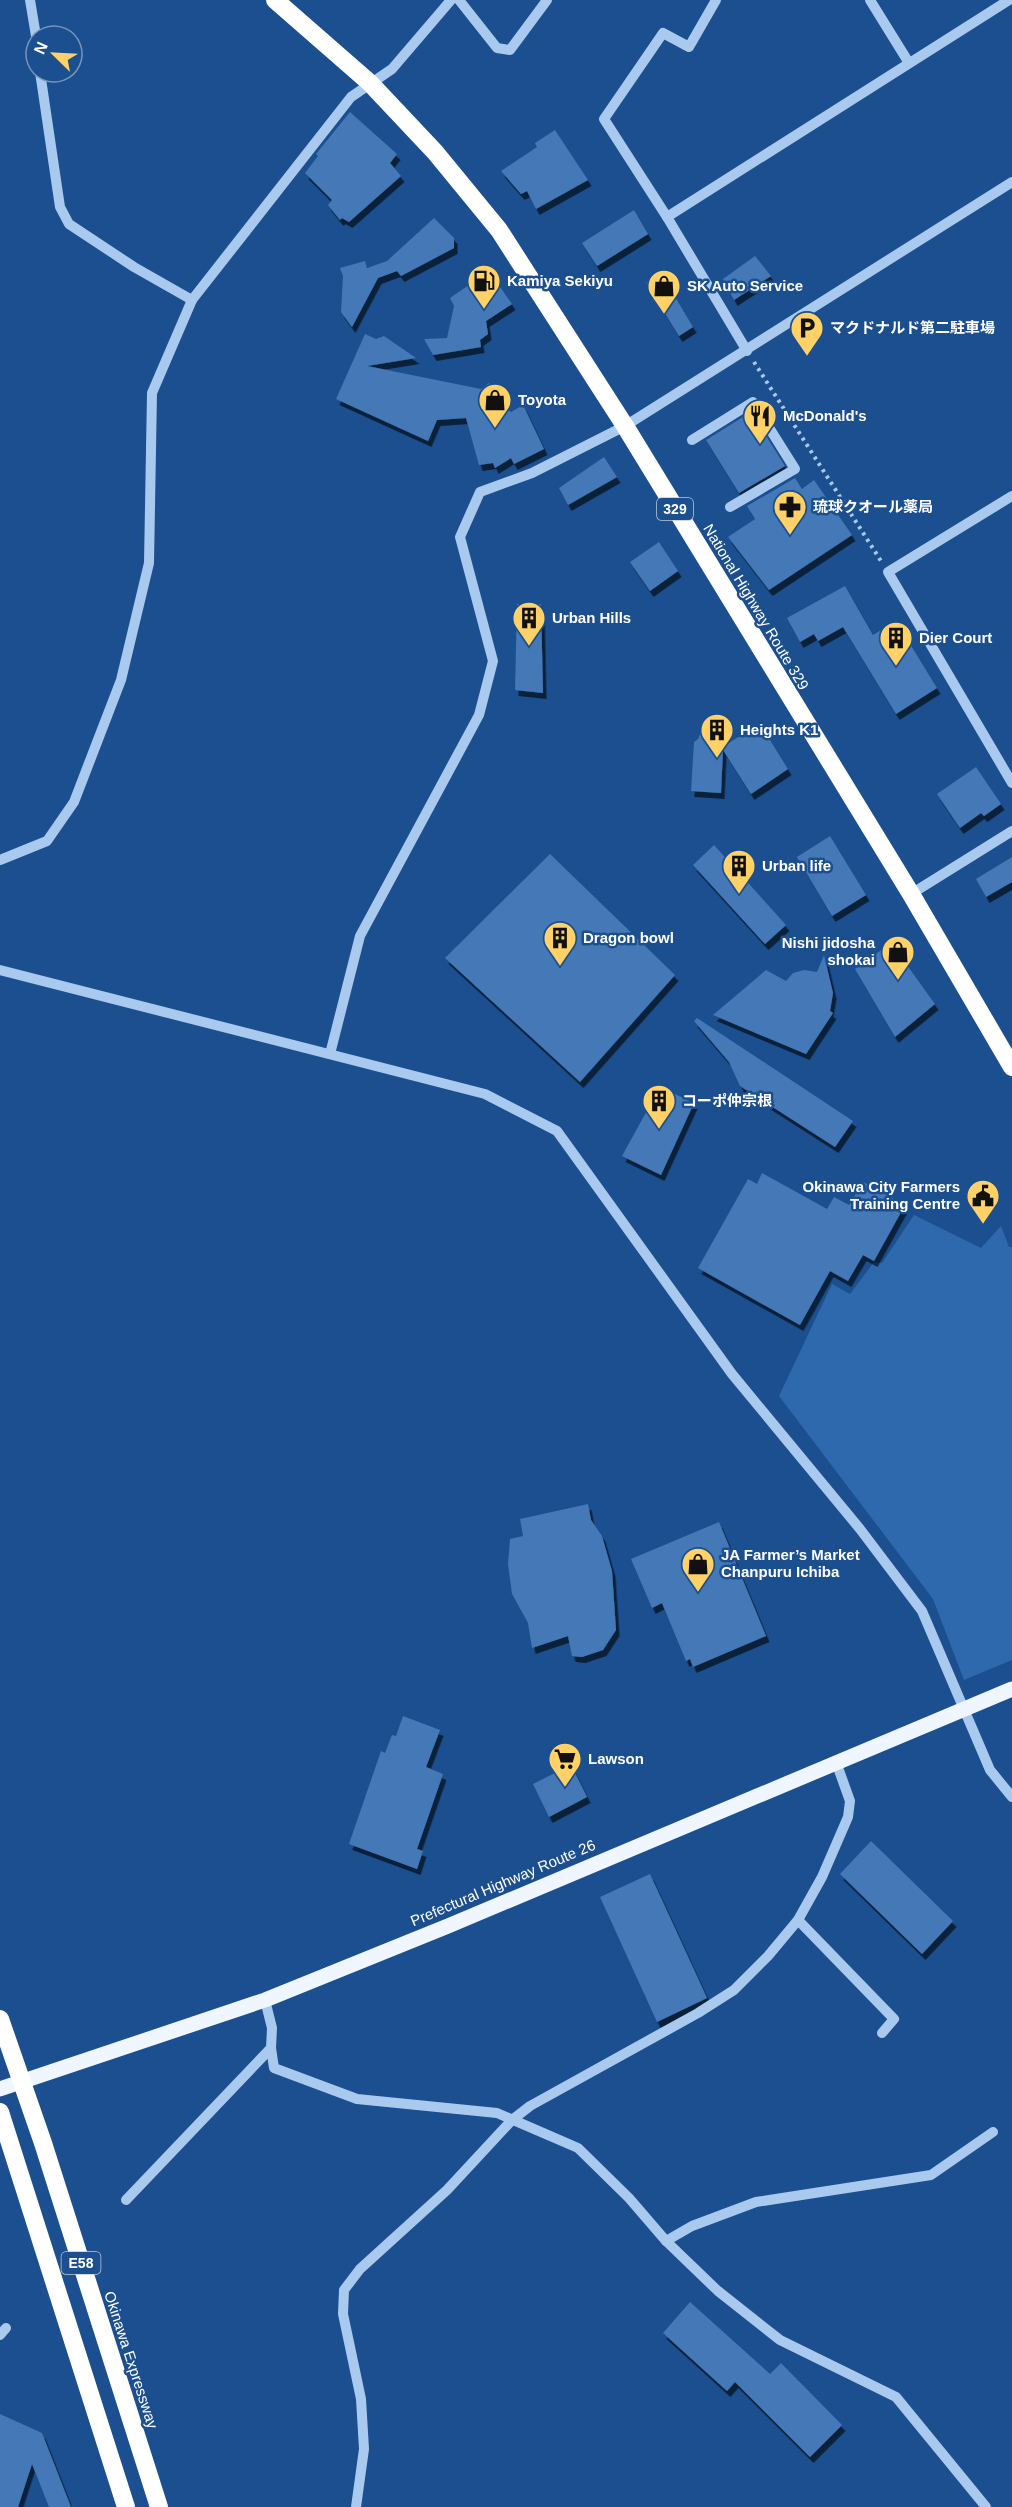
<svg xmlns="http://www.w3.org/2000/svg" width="1012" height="2507" font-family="Helvetica,'Noto Sans JP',sans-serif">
	<defs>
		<filter id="shadow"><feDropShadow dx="3.5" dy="6" stdDeviation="0" flood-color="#0009"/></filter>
	</defs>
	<rect width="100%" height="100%" fill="#1b4f8f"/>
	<polygon fill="#2e69ad" points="914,1215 981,1248 1001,1226 1009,1247 1012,1247 1012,1660 964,1680 933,1599 779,1396 832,1284 850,1294 874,1262 882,1263"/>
	<g fill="#4478b7" filter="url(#shadow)">
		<polygon points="350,112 397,154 390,163 401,176 349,222 342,218 340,220 328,205 332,200 305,173 318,156 316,154"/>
		<polygon points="555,130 588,180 536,209 527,191 521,194 501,171 537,147 535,143"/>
		<polygon points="634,210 648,234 597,266 582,243"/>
		<polygon points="434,218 454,238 454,248 401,276 397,271 378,278 352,327 341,312 343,276 340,268 365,261 367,268 387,261"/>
		<polygon points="755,256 771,276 734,300 723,279"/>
		<polygon points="489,271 512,304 486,321 488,334 480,340 481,347 433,355 424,339 447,338 454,306 450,298"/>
		<polygon points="661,273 693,327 679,336 646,283"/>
		<polygon points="365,334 376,339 384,336 416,358 367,366 481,389 489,383 500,404 511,412 523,405 544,449 514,464 511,458 495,468 493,463 479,465 466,418 437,420 428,441 336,399"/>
		<polygon points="751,412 785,466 739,493 706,440"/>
		<polygon points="604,457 617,477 568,505 559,488"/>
		<polygon points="795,478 802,489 814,480 852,535 769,590 728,537 755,519 747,506"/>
		<polygon points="659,542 678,571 650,591 630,562"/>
		<polygon points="845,586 873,635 896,621 937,688 896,714 843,627 818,641 814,634 800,642 787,618"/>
		<polygon points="517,604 541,604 543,693 515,690"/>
		<polygon points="705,722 720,728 722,747 760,724 788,769 751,794 723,750 721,793 691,791 694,742 698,739"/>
		<polygon points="976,767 1001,804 984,816 981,813 960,828 937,794"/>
		<polygon points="830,836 866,895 832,916 797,857"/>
		<polygon points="714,845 786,925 765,944 693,865"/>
		<polygon points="550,854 675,975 580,1082 445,958"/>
		<polygon points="1012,857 1012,882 986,897 976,879"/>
		<polygon points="891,943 935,1004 895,1037 855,969"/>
		<polygon points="824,955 833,993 830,1011 833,1013 806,1054 713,1015 766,970 786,981 793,973 804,970 817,972"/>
		<polygon points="697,1018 853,1121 835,1147 740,1086 729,1062 694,1021"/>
		<polygon points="660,1087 694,1103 661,1175 622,1156"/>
		<polygon points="762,1173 827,1209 834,1197 849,1205 863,1182 905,1205 874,1261 863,1255 848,1281 830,1271 800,1325 698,1268 748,1179 757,1184"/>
		<polygon points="588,1504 591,1520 602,1536 612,1571 616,1630 603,1650 582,1657 572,1656 568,1636 532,1648 528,1623 512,1594 508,1564 510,1539 523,1536 520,1519"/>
		<polygon points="719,1522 766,1636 693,1667 690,1659 686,1661 662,1603 652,1608 631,1559"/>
		<polygon points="403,1716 440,1730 426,1767 443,1774 417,1849 423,1851 417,1869 349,1844 381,1751 385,1753 392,1735 396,1736"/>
		<polygon points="571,1765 587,1797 549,1817 533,1784"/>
		<polygon points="871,1841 953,1921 922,1954 840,1874"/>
		<polygon points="650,1874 707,1998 657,2022 600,1897"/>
		<polygon points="690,2302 770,2374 781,2363 842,2425 810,2457 735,2382 727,2391 663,2333"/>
		<polygon points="0,2414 42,2433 71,2507 49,2507 32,2464 18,2507 0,2507"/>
	</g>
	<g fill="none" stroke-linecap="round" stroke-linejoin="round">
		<polyline stroke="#a9c9ee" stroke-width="4" stroke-dasharray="3 4.5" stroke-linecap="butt" points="754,362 881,561"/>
		<g stroke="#a9c9ee" stroke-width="10">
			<polyline points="30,0 36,36"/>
			<polyline points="459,0 497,48 510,50 547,0"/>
			<polyline points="716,0 689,47 663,33 604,119 667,217 747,351"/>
			<polyline points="870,0 909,63"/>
			<polyline points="40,72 60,207 69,224 134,267 192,300 351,97 392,69 451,0"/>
			<polyline points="667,217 1009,0"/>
			<polyline points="692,440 753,402 795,469 730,507"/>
			<polyline points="1012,496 888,572 1012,783"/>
			<polyline points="0,860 47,841 74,802 121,680 149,563 152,393 192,300"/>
			<polyline points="911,894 1012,831"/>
			<polyline points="0,970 485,1094 557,1131 732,1374 860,1529 922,1611 990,1770 1012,1797"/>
			<polyline points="330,1054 360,936 479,715 493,661 460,537 480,492 532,473 625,426 1012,182"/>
			<polyline points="798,1920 894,2019 882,2033"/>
			<polyline points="265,2000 272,2028 271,2048 274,2068 357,2099 497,2113 578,2148 629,2198 666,2241 718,2291 780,2340 896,2397 986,2507"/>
			<polyline points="126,2200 271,2048"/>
			<polyline points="666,2241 692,2226 756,2202 931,2175 993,2132"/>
			<polyline points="0,2335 6,2328"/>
			<polyline points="356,2507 364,2449 361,2399 343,2314 344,2290 360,2269 447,2190 512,2120 530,2106 698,2013 734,1990 768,1956 798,1920 822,1877 848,1817 850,1801 836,1762"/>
		</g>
		<polyline stroke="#f0f6ff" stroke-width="15" points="0,2089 265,2000 448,1926 1012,1689"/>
		<g stroke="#fff" stroke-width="18">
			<polyline points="275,0 370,83 435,152 499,230 625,426 911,894 1012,1067"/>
			<polyline points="0,2019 43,2143 159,2507"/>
			<polyline points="0,2112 126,2507"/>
		</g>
	</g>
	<defs>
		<g id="fuel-pin" transform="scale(1.725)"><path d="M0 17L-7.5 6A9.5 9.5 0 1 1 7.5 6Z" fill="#ffd166" stroke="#1b4f8f"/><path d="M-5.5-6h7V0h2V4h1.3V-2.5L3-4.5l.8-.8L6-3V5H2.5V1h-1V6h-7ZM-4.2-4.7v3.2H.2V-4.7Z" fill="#111"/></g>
		<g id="shop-pin" transform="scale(1.725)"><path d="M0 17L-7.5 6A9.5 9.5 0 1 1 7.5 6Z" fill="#ffd166" stroke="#1b4f8f"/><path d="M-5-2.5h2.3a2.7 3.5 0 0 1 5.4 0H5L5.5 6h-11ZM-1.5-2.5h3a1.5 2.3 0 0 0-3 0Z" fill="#111"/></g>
		<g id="parking-pin" transform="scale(1.725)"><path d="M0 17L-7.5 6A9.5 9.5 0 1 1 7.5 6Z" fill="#ffd166" stroke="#1b4f8f"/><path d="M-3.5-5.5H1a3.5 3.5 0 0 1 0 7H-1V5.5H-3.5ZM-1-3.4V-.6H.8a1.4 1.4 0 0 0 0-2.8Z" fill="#111"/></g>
		<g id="restaurant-pin" transform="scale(1.725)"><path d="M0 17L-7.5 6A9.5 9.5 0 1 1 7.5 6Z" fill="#ffd166" stroke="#1b4f8f"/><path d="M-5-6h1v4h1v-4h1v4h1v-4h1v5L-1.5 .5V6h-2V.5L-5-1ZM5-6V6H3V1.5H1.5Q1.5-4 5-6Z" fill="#111"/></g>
		<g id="pharmacy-pin" transform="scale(1.725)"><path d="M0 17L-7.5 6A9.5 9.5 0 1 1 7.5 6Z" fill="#ffd166" stroke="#1b4f8f"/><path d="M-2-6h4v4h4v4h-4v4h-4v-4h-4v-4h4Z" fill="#111"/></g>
		<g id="building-pin" transform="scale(1.725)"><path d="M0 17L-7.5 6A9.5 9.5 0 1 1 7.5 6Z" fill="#ffd166" stroke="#1b4f8f"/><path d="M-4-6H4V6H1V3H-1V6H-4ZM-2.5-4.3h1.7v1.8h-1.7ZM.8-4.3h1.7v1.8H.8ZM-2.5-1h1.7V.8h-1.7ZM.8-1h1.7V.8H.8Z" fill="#111"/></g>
		<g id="civic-pin" transform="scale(1.725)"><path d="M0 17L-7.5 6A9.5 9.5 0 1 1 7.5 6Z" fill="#ffd166" stroke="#1b4f8f"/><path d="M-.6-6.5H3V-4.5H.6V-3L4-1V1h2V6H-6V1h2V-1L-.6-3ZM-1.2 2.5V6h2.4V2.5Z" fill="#111"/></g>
		<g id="supermarket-pin" transform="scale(1.725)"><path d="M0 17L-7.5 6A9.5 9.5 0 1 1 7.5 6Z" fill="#ffd166" stroke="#1b4f8f"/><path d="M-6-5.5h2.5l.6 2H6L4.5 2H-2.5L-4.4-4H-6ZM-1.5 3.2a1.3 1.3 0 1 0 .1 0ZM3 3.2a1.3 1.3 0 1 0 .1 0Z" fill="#111"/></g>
	</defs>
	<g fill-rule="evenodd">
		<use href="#fuel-pin" x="484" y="281"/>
		<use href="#shop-pin" x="664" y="286"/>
		<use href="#parking-pin" x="807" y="328"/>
		<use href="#shop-pin" x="495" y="400"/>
		<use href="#restaurant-pin" x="760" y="416"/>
		<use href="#pharmacy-pin" x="790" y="507"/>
		<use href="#building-pin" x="529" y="618"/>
		<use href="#building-pin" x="896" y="638"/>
		<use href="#building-pin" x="717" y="730"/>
		<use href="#building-pin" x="739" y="866"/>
		<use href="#building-pin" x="560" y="938"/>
		<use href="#shop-pin" x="898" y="952"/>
		<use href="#building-pin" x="659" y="1101"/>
		<use href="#civic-pin" x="983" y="1196"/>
		<use href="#shop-pin" x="698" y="1564"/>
		<use href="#supermarket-pin" x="565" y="1759"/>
	</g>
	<g text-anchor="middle" stroke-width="5" stroke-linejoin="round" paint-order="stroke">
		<g fill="#1b4f8f" stroke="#bbcadd" stroke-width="1.5">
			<rect x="657" y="498" width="36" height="22" rx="4.5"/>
			<rect x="61.5" y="2252" width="39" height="22" rx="4.5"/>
		</g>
		<g font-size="14" font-weight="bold" fill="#fff">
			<text x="675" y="514">329</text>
			<text x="81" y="2268">E58</text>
		</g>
		<g font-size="15" font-weight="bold" fill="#fff" stroke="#1b4f8f" text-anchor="start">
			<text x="507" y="286">Kamiya Sekiyu</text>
			<text x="687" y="291">SK Auto Service</text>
			<text x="830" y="333">マクドナルド第二駐車場</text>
			<text x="518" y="405">Toyota</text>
			<text x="783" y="421">McDonald's</text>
			<text x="813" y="512">琉球クオール薬局</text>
			<text x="552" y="623">Urban Hills</text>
			<text x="919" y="643">Dier Court</text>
			<text x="740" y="735">Heights K1</text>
			<text x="762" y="871">Urban life</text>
			<text x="583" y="943">Dragon bowl</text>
			<text x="875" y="948" text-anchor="end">Nishi jidosha<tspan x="875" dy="17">shokai</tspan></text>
			<text x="682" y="1106">コーポ仲宗根</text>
			<text x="960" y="1192" text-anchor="end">Okinawa City Farmers<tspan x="960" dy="17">Training Centre</tspan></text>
			<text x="721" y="1560">JA Farmer’s Market<tspan x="721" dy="17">Chanpuru Ichiba</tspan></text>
			<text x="588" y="1764">Lawson</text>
		</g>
		<g font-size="15" fill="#fff" stroke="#1b4f8f">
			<text transform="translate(756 607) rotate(59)" y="5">National Highway Route 329</text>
			<text transform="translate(503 1883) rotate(-23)" y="5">Prefectural Highway Route 26</text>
			<text transform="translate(131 2360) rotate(72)" y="5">Okinawa Expressway</text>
		</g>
	</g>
	<g transform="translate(54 54) rotate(294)"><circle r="28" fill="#1b4f8f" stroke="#7695bc" stroke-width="1.5"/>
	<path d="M0-4.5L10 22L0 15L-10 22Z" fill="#ffd166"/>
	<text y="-9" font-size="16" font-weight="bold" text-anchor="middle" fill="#ffffff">N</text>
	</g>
</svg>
